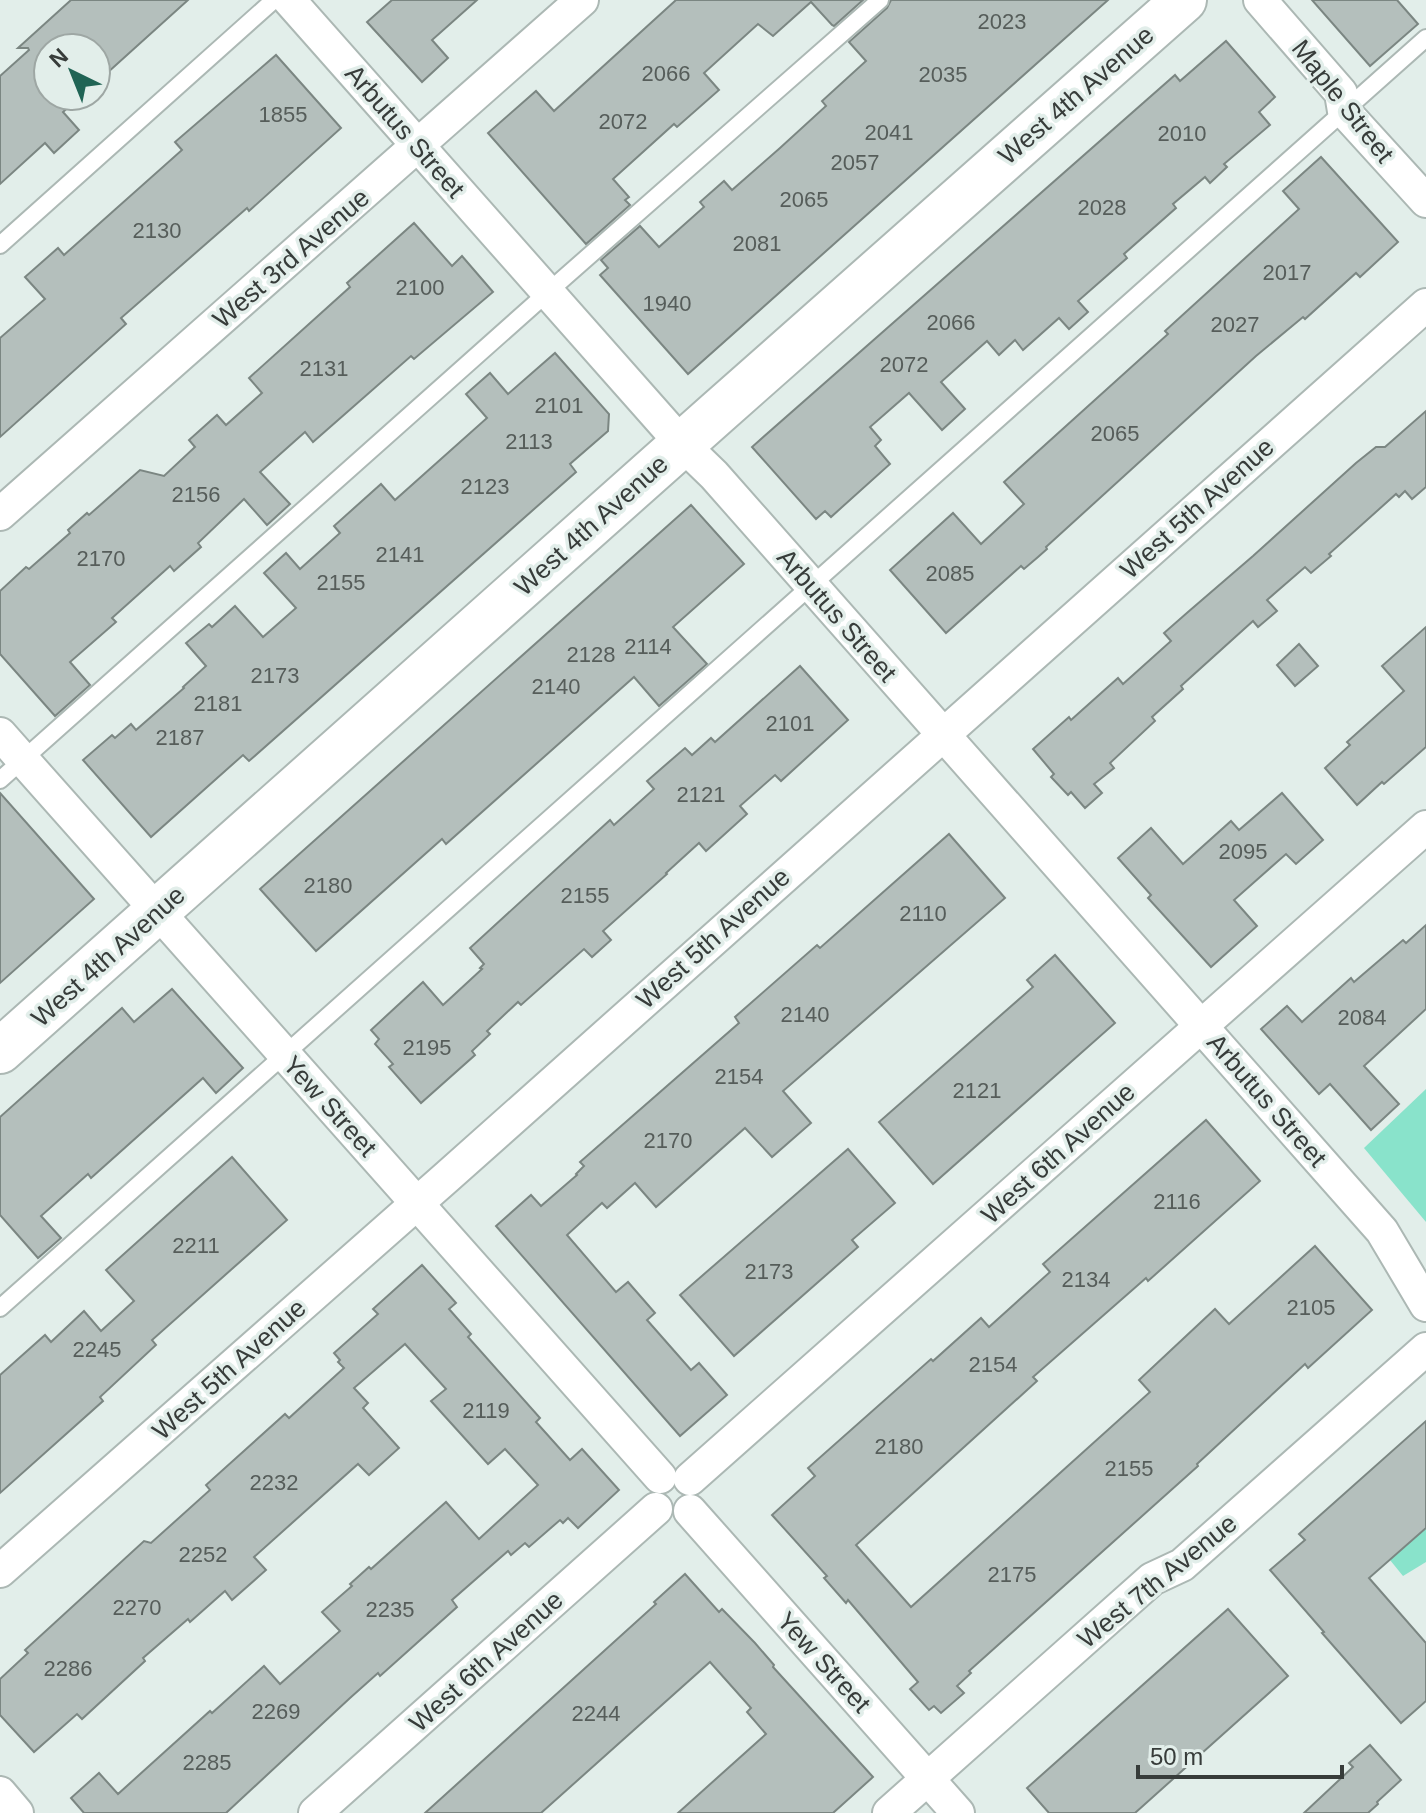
<svg xmlns="http://www.w3.org/2000/svg" width="1426" height="1813" font-family="Arial,sans-serif">
	<rect width="100%" height="100%" fill="#e2eeea"/>
	<g fill="#89e3cb">
		<polygon points="1426,1089 1426,1222 1364,1148"/>
		<polygon points="1426,1528 1426,1562 1403,1576 1390,1560"/>
	</g>
	<g fill="#b4bfbc" stroke="#7b8682" stroke-width="2">
		<polygon points="71,0 188,0 96,83 96,48 48,48 48,96 81,96 63,112 79,130 54,153 45,143 0,184 0,76 29,50 28,48 18,48"/>
		<polygon points="392,0 477,0 432,40 448,58 422,82 367,22"/>
		<polygon points="676,0 863,0 834,26 832,25 811,2 773,36 758,24 704,73 719,90 677,127 674,124 613,179 629,197 625,200 630,205 586,244 488,133 536,91 554,111"/>
		<polygon points="891,0 1108,0 688,374 600,275 608,268 601,260 640,226 659,247 704,207 700,202 724,181 732,190 780,148 826,106 822,101 866,61 849,42 887,8"/>
		<polygon points="1312,0 1397,0 1418,24 1370,66"/>
		<polygon points="1226,41 1275,97 1259,112 1270,125 1224,164 1227,167 1210,183 1205,177 1173,204 1176,208 1124,254 1127,258 1078,301 1088,312 1069,329 1059,318 1023,350 1015,340 999,355 987,341 941,382 965,409 942,430 909,393 870,427 881,440 875,446 890,464 831,517 825,511 816,519 752,447 1175,75 1180,81"/>
		<polygon points="276,55 341,128 249,211 247,208 121,318 126,324 0,437 0,338 45,299 25,277 58,248 64,255 182,150 175,142"/>
		<polygon points="1321,157 1398,242 1360,277 1356,273 1305,319 1303,317 1256,356 1046,547 1047,549 1038,557 1024,569 1021,566 946,633 890,570 953,513 981,544 1024,504 1004,482 1168,334 1165,331 1299,209 1283,191"/>
		<polygon points="414,223 452,266 462,256 493,292 414,359 411,356 313,442 305,432 260,472 290,504 267,525 244,499 198,543 201,547 174,571 170,566 112,618 116,622 70,662 90,685 55,716 0,654 0,591 26,567 29,569 70,533 68,530 87,513 89,515 140,470 164,476 195,447 189,440 217,415 226,425 262,393 249,378 350,287 347,283"/>
		<polygon points="555,353 609,414 608,431 570,464 576,472 249,761 243,755 151,837 83,760 112,735 115,738 131,724 136,730 184,688 183,687 206,666 186,643 209,624 212,627 235,606 263,637 296,608 264,573 286,553 300,569 340,533 334,526 381,484 395,500 487,418 466,394 490,373 508,394"/>
		<polygon points="1426,411 1426,487 1412,499 1405,491 1399,497 1396,494 1329,554 1331,556 1311,573 1305,567 1267,600 1277,611 1258,627 1253,621 1181,686 1183,689 1152,717 1155,721 1110,763 1114,768 1094,784 1102,793 1085,808 1071,792 1068,795 1051,777 1054,774 1033,749 1069,717 1071,720 1118,678 1123,684 1171,641 1164,633 1188,612 1253,556 1356,463 1376,447 1385,447"/>
		<polygon points="691,505 744,564 673,627 707,664 659,706 634,677 446,844 442,839 316,951 260,889"/>
		<polygon points="1426,627 1426,747 1384,784 1382,782 1357,805 1325,768 1350,745 1347,742 1404,691 1382,666"/>
		<polygon points="1299,644 1318,666 1295,686 1277,665"/>
		<polygon points="800,666 848,720 781,781 775,775 740,806 747,814 706,851 699,843 666,873 667,874 603,931 611,940 592,957 584,949 521,1005 518,1002 487,1031 490,1034 472,1051 475,1055 421,1103 389,1067 393,1064 375,1044 379,1039 371,1030 423,982 443,1005 482,969 480,968 484,964 470,948 610,820 614,825 654,789 647,781 685,748 692,755 711,738 715,742"/>
		<polygon points="0,793 94,899 0,983"/>
		<polygon points="1282,793 1323,840 1296,864 1286,854 1234,900 1257,926 1211,967 1148,898 1151,895 1118,858 1151,828 1183,864 1231,821 1239,830"/>
		<polygon points="949,834 1005,898 783,1091 811,1123 772,1157 745,1128 656,1207 635,1183 607,1208 602,1203 567,1235 616,1292 628,1282 655,1313 647,1320 691,1370 699,1363 727,1395 680,1436 496,1226 531,1195 541,1206 577,1175 576,1174 584,1166 580,1162 739,1023 735,1017 817,945 820,948"/>
		<polygon points="1426,925 1426,1009 1364,1066 1399,1104 1371,1130 1330,1084 1319,1094 1261,1029 1287,1006 1302,1022 1351,978 1354,982 1403,940 1406,943"/>
		<polygon points="1055,955 1115,1023 933,1184 879,1122 1033,987 1027,980"/>
		<polygon points="172,989 243,1068 216,1093 203,1078 91,1178 88,1174 41,1216 61,1238 38,1258 0,1215 0,1117 122,1008 134,1022"/>
		<polygon points="1206,1120 1260,1181 1148,1281 1146,1278 1033,1377 1037,1381 856,1545 911,1607 1150,1392 1139,1380 1215,1309 1229,1324 1315,1246 1372,1310 1308,1368 1305,1364 1197,1464 1198,1466 969,1671 971,1673 957,1686 964,1693 941,1713 934,1706 929,1710 910,1689 918,1682 848,1600 846,1603 824,1578 827,1576 772,1515 815,1476 808,1468 931,1359 933,1361 981,1318 989,1327 1050,1272 1043,1264"/>
		<polygon points="848,1149 895,1203 852,1240 858,1247 734,1356 680,1295"/>
		<polygon points="232,1157 287,1220 152,1340 156,1345 100,1397 103,1401 0,1493 0,1375 45,1335 51,1342 84,1311 101,1331 134,1301 106,1270"/>
		<polygon points="422,1265 456,1303 449,1309 471,1334 468,1337 540,1418 536,1422 570,1460 582,1449 619,1490 578,1528 568,1518 563,1523 560,1520 529,1547 525,1543 511,1555 508,1551 452,1600 457,1607 380,1676 378,1673 350,1698 226,1813 84,1813 71,1798 99,1773 118,1794 210,1711 212,1713 264,1666 280,1684 340,1631 322,1612 352,1586 350,1584 369,1567 371,1569 446,1502 479,1539 538,1485 505,1449 488,1464 431,1401 446,1389 405,1344 354,1388 368,1403 363,1408 399,1448 369,1475 358,1464 254,1557 266,1570 232,1600 225,1591 190,1622 188,1619 143,1658 145,1661 82,1719 77,1714 34,1752 0,1715 0,1679 28,1653 25,1650 144,1541 151,1543 210,1490 206,1485 285,1414 289,1418 344,1368 338,1362 340,1360 334,1353 378,1314 373,1309"/>
		<polygon points="1426,1421 1426,1528 1369,1578 1426,1643 1426,1701 1401,1723 1322,1633 1324,1632 1270,1570 1305,1540 1299,1534"/>
		<polygon points="685,1574 719,1612 722,1609 755,1643 774,1665 773,1667 873,1777 833,1813 678,1813 766,1734 747,1712 751,1708 710,1662 541,1813 425,1813 656,1604 654,1602"/>
		<polygon points="1228,1609 1288,1676 1135,1813 1049,1813 1027,1788"/>
		<polygon points="1370,1745 1401,1780 1377,1802 1378,1804 1368,1813 1304,1813 1353,1767 1349,1763"/>
	</g>
	<g fill="none" stroke-linecap="round" stroke-linejoin="round">
		<g stroke="#acb8b4" stroke-width="20">
			<g id="lane">
				<polyline points="0,245 274,0"/>
				<polyline points="0,780 565,277 880,0"/>
				<polyline points="0,1308 1426,38"/>
			</g>
		</g>
		<g stroke="#acb8b4" stroke-width="36">
			<g id="street">
				<polyline points="289,0 682,444 714,475 1382,1231 1426,1305"/>
				<polyline points="1260,0 1341,93 1344,111 1426,201"/>
				<polyline points="0,514 582,0"/>
				<polyline points="0,734 660,1477"/>
				<polyline points="690,1479 1426,827"/>
				<polyline points="690,1511 958,1813"/>
				<polyline points="0,1571 448,1176 1426,305"/>
				<polyline points="0,1793 17,1813"/>
				<polyline points="315,1813 656,1509"/>
				<polyline points="889,1813 1152,1579 1182,1565 1426,1349"/>
			</g>
		</g>
		<g stroke="#acb8b4" stroke-width="48">
			<polyline id="secondary" points="0,1051 716,414 1184,0"/>
		</g>
		<use href="#lane" stroke="#fff" stroke-width="16"/>
		<use href="#street" stroke="#fff" stroke-width="32"/>
		<use href="#secondary" stroke="#fff" stroke-width="44"/>
	</g>
	<g text-anchor="middle" stroke-width="7" stroke-linejoin="round" paint-order="stroke">
		<g font-size="22" fill="#565d5a">
			<text x="1002" y="29">2023</text>
			<text x="666" y="81">2066</text>
			<text x="943" y="82">2035</text>
			<text x="283" y="122">1855</text>
			<text x="623" y="129">2072</text>
			<text x="889" y="140">2041</text>
			<text x="1182" y="141">2010</text>
			<text x="855" y="170">2057</text>
			<text x="804" y="207">2065</text>
			<text x="1102" y="215">2028</text>
			<text x="157" y="238">2130</text>
			<text x="757" y="251">2081</text>
			<text x="1287" y="280">2017</text>
			<text x="420" y="295">2100</text>
			<text x="667" y="311">1940</text>
			<text x="951" y="330">2066</text>
			<text x="1235" y="332">2027</text>
			<text x="904" y="372">2072</text>
			<text x="324" y="376">2131</text>
			<text x="559" y="413">2101</text>
			<text x="1115" y="441">2065</text>
			<text x="529" y="449">2113</text>
			<text x="485" y="494">2123</text>
			<text x="196" y="502">2156</text>
			<text x="400" y="562">2141</text>
			<text x="101" y="566">2170</text>
			<text x="950" y="581">2085</text>
			<text x="341" y="590">2155</text>
			<text x="648" y="654">2114</text>
			<text x="591" y="662">2128</text>
			<text x="275" y="683">2173</text>
			<text x="556" y="694">2140</text>
			<text x="218" y="711">2181</text>
			<text x="790" y="731">2101</text>
			<text x="180" y="745">2187</text>
			<text x="701" y="802">2121</text>
			<text x="1243" y="859">2095</text>
			<text x="328" y="893">2180</text>
			<text x="585" y="903">2155</text>
			<text x="923" y="921">2110</text>
			<text x="805" y="1022">2140</text>
			<text x="1362" y="1025">2084</text>
			<text x="427" y="1055">2195</text>
			<text x="739" y="1084">2154</text>
			<text x="977" y="1098">2121</text>
			<text x="668" y="1148">2170</text>
			<text x="1177" y="1209">2116</text>
			<text x="196" y="1253">2211</text>
			<text x="769" y="1279">2173</text>
			<text x="1086" y="1287">2134</text>
			<text x="1311" y="1315">2105</text>
			<text x="97" y="1357">2245</text>
			<text x="993" y="1372">2154</text>
			<text x="486" y="1418">2119</text>
			<text x="899" y="1454">2180</text>
			<text x="1129" y="1476">2155</text>
			<text x="274" y="1490">2232</text>
			<text x="203" y="1562">2252</text>
			<text x="1012" y="1582">2175</text>
			<text x="137" y="1615">2270</text>
			<text x="390" y="1617">2235</text>
			<text x="68" y="1676">2286</text>
			<text x="276" y="1719">2269</text>
			<text x="596" y="1721">2244</text>
			<text x="207" y="1770">2285</text>
		</g>
		<g font-size="26" fill="#373c3a" stroke="#e2eeea">
			<text transform="translate(1076 95) rotate(-41)" y="9">West 4th Avenue</text>
			<text transform="translate(1343 101) rotate(52)" y="9">Maple Street</text>
			<text transform="translate(405 131) rotate(49)" y="9">Arbutus Street</text>
			<text transform="translate(291 258) rotate(-41)" y="9">West 3rd Avenue</text>
			<text transform="translate(1197 508) rotate(-42)" y="9">West 5th Avenue</text>
			<text transform="translate(591 525) rotate(-42)" y="9">West 4th Avenue</text>
			<text transform="translate(837 615) rotate(49)" y="9">Arbutus Street</text>
			<text transform="translate(713 938) rotate(-42)" y="9">West 5th Avenue</text>
			<text transform="translate(108 956) rotate(-42)" y="9">West 4th Avenue</text>
			<text transform="translate(1267 1100) rotate(49)" y="9">Arbutus Street</text>
			<text transform="translate(330 1106) rotate(48)" y="9">Yew Street</text>
			<text transform="translate(1058 1153) rotate(-42)" y="9">West 6th Avenue</text>
			<text transform="translate(229 1369) rotate(-42)" y="9">West 5th Avenue</text>
			<text transform="translate(1157 1581) rotate(-39)" y="9">West 7th Avenue</text>
			<text transform="translate(486 1661) rotate(-42)" y="9">West 6th Avenue</text>
			<text transform="translate(824 1662) rotate(48)" y="9">Yew Street</text>
		</g>
	</g>
	<g transform="translate(72 72) rotate(317)"><circle r="38" fill="#e2eeea" stroke="#9ea7a4" stroke-width="2"/>
	<path d="M0-6L14 30L0 20L-14 30Z" fill="#206455"/>
	<text y="-12" font-size="22" font-weight="bold" text-anchor="middle" fill="#373c3a">N</text>
	</g>
	<path d="M1138 1765v12h204v-12" fill="none" stroke="#373c3a" stroke-width="4"/>
	<text x="1150" y="1765" font-size="24" fill="#373c3a" stroke="#e2eeea" stroke-width="6" paint-order="stroke">50 m</text>
</svg>
